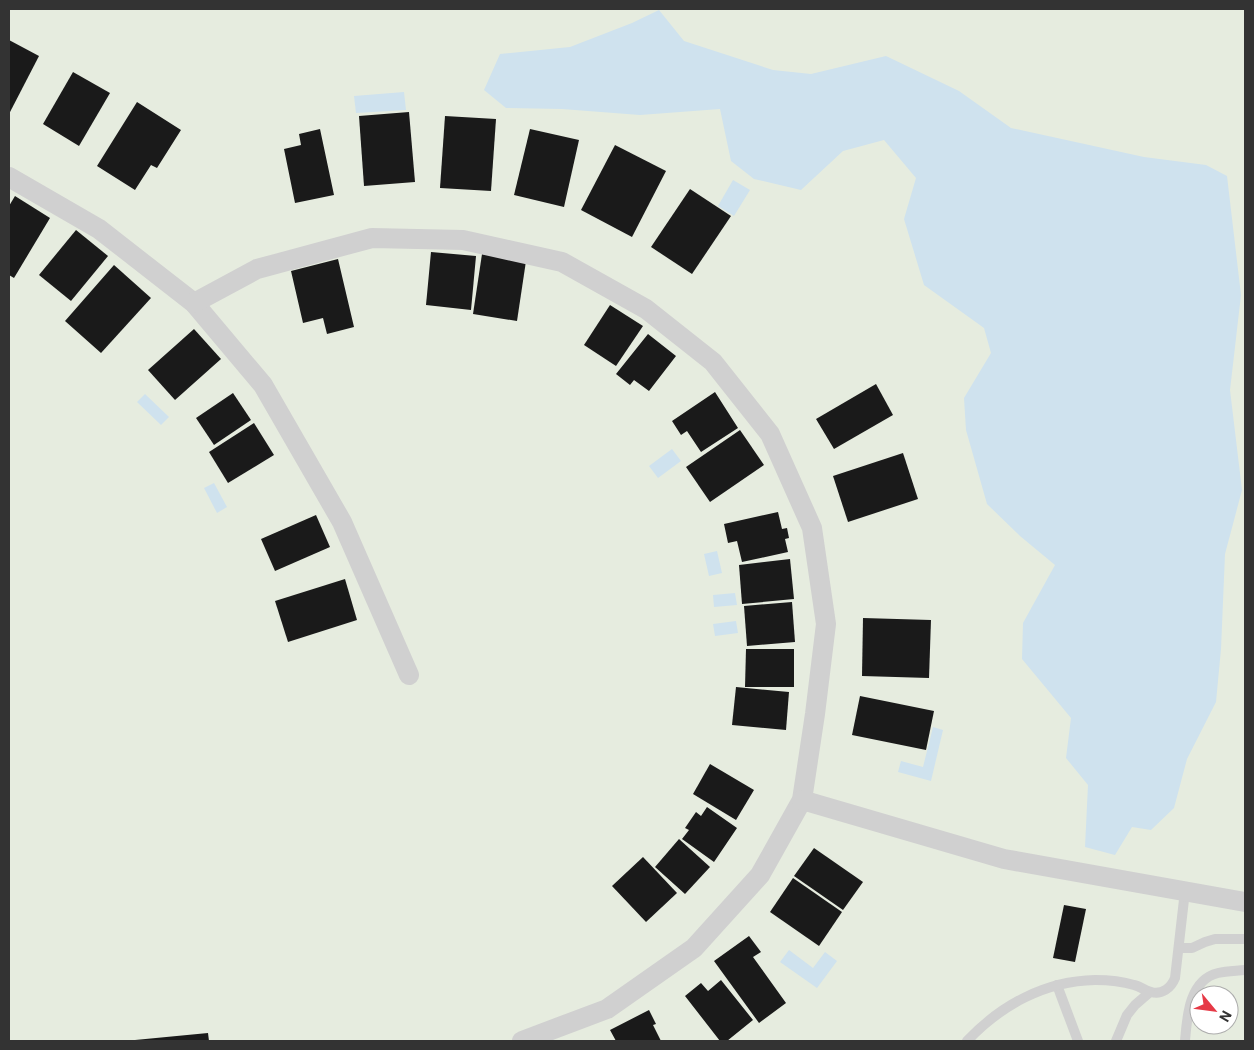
<svg xmlns="http://www.w3.org/2000/svg" width="1254" height="1050" font-family="Roboto,sans-serif">
	<rect width="100%" height="100%" fill="#fff"/>
	<path fill="#e6ecdf" fill-rule="evenodd" d="M9,9H1245V1041H9ZM1199,995H1229V1025H1199Z"/>
	<g fill="#cfe2ee">
		<polygon points="659,10 684,41 773,70 811,74 886,56 959,91 1011,128 1144,157 1206,165 1227,176 1241,295 1230,390 1242,490 1225,554 1221,649 1216,702 1187,759 1174,808 1151,830 1132,827 1115,855 1085,847 1088,785 1066,758 1071,718 1022,659 1023,623 1055,565 1020,536 987,504 966,430 964,398 991,353 984,328 924,285 904,219 916,178 884,140 843,151 801,190 754,179 731,161 720,109 640,115 562,109 506,108 484,90 500,54 570,47 632,23"/>
		<polygon points="404,92 406,110 356,113 354,96"/>
		<polygon points="733,180 750,190 734,216 718,206"/>
		<polygon points="145,394 169,417 161,425 137,402"/>
		<polygon points="672,449 681,461 658,478 649,466"/>
		<polygon points="214,483 227,507 217,513 204,488"/>
		<polygon points="717,551 722,573 709,576 704,554"/>
		<polygon points="735,593 737,605 714,607 713,595"/>
		<polygon points="736,621 738,633 715,636 713,624"/>
		<polygon points="933,727 943,730 931,781 898,772 901,761 923,767"/>
		<polygon points="789,950 813,968 825,952 837,961 817,988 780,962"/>
	</g>
	<g fill="#1a1a1a">
		<polygon points="9,40 39,56 9,114"/>
		<polygon points="73,72 110,93 79,146 43,124"/>
		<polygon points="137,102 181,130 157,168 151,165 135,190 97,166"/>
		<polygon points="409,112 415,182 364,186 359,116"/>
		<polygon points="445,116 496,119 491,191 440,188"/>
		<polygon points="320,129 334,195 295,203 284,149 301,145 299,134"/>
		<polygon points="530,129 579,140 564,207 514,195"/>
		<polygon points="615,145 666,171 632,237 581,210"/>
		<polygon points="690,189 731,216 692,274 651,247"/>
		<polygon points="15,196 50,218 14,278 9,275 9,206"/>
		<polygon points="76,230 108,256 71,301 39,275"/>
		<polygon points="431,252 476,256 471,310 426,305"/>
		<polygon points="482,254 526,261 517,321 473,314"/>
		<polygon points="338,259 354,327 327,334 323,318 303,323 291,271"/>
		<polygon points="114,265 151,298 101,353 65,321"/>
		<polygon points="610,305 643,326 616,366 584,345"/>
		<polygon points="194,329 221,359 175,400 148,370"/>
		<polygon points="648,334 676,356 649,391 634,380 630,385 616,374"/>
		<polygon points="876,384 893,415 834,449 816,419"/>
		<polygon points="715,392 738,428 701,452 687,431 681,435 672,421"/>
		<polygon points="233,393 251,420 214,445 196,418"/>
		<polygon points="254,423 274,455 228,483 209,452"/>
		<polygon points="740,430 764,465 710,502 686,467"/>
		<polygon points="903,453 918,499 848,522 833,476"/>
		<polygon points="778,512 782,529 787,528 789,538 785,539 788,552 742,562 737,541 728,543 724,524"/>
		<polygon points="316,515 330,547 275,571 261,539"/>
		<polygon points="790,559 794,599 742,604 739,565"/>
		<polygon points="345,579 357,620 288,642 275,601"/>
		<polygon points="792,602 795,642 747,646 744,606"/>
		<polygon points="863,618 931,620 929,678 862,676"/>
		<polygon points="746,649 794,649 794,687 745,687"/>
		<polygon points="736,687 789,692 786,730 732,725"/>
		<polygon points="860,696 934,711 926,750 852,735"/>
		<polygon points="710,764 754,790 736,820 693,794"/>
		<polygon points="707,807 737,828 714,862 682,839 689,830 685,828 696,812 701,816"/>
		<polygon points="679,839 710,867 685,894 655,867"/>
		<polygon points="814,848 863,882 843,910 794,876"/>
		<polygon points="643,857 677,893 646,922 612,886"/>
		<polygon points="793,878 842,912 819,946 770,912"/>
		<polygon points="1064,905 1086,909 1075,962 1053,958"/>
		<polygon points="749,936 761,952 753,957 786,1003 759,1023 714,961"/>
		<polygon points="721,980 753,1020 727,1041 720,1041 685,996 701,983 708,991"/>
		<polygon points="649,1010 656,1024 653,1025 661,1041 616,1041 610,1030"/>
		<polygon points="208,1033 209,1041 135,1041 135,1040"/>
	</g>
	<g fill="none" stroke-linecap="round" stroke-linejoin="round">
		<g stroke="#d0d0d0" stroke-width="10">
			<polyline points="1179,948 1192,948 1205,942 1215,939 1245,939"/>
			<polyline points="1057,985 1078,1041"/>
			<path d="M967,1041C1001,1005 1045,981 1095,980C1108,980 1121,981 1134,985C1140,986 1145,991 1151,992C1162,995 1171,988 1175,978L1185,891"/>
			<polyline points="1116,1041 1127,1015 1135,1005 1150,992"/>
			<path d="M1185,1041C1187,1017 1189,980 1218,973C1227,971 1236,971 1245,970"/>
		</g>
		<g stroke="#d0d0d0" stroke-width="20">
			<polyline points="9,177 99,229 194,303 263,385 342,522 409,675"/>
			<polyline points="194,303 257,269 372,238 463,240 562,262 646,309 713,362 770,434 812,528 826,624 815,714 802,800 760,875 694,948 607,1009 522,1041"/>
			<polyline points="802,800 1004,859 1245,902"/>
		</g>
	</g>
	<rect width="1254" height="1050" fill="none" stroke="#333333" stroke-width="20"/>
	<g transform="translate(1214 1010) rotate(119)"><circle r="24" fill="#ffffff" stroke="#adadad"/>
	<path d="M0-4L9 19L0 12L-9 19Z" fill="#e63946"/>
	<text y="-8" font-size="14" font-weight="bold" text-anchor="middle" fill="#333333">N</text>
	</g>
</svg>
